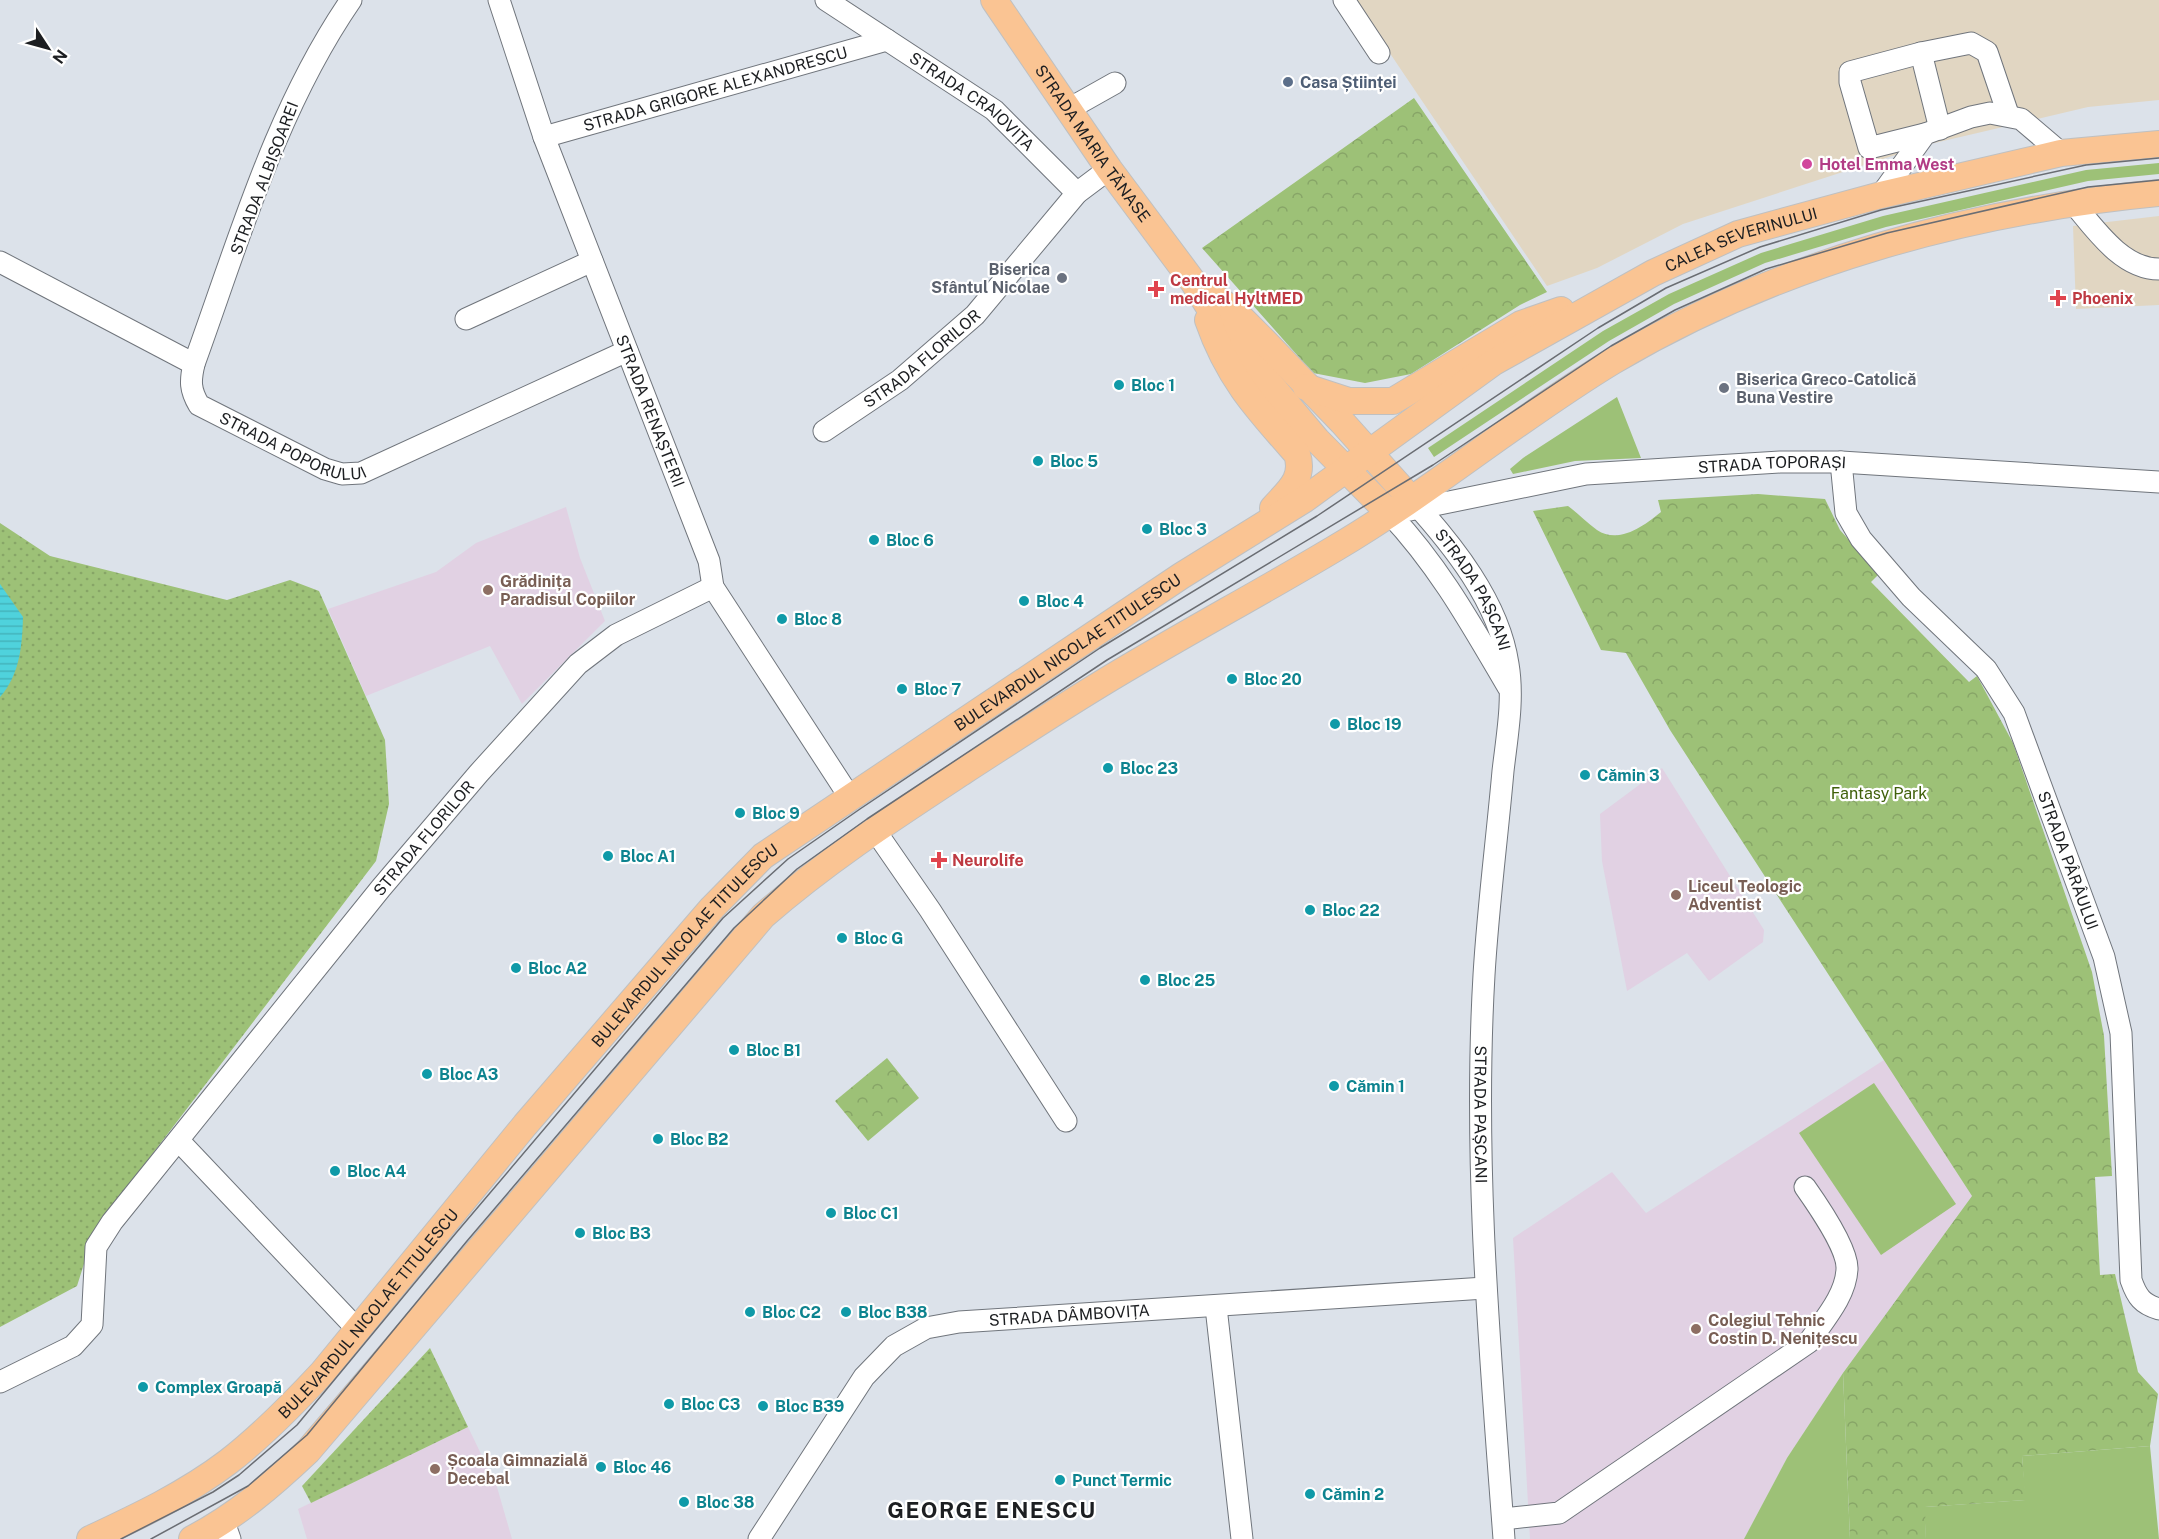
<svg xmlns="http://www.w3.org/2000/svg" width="2159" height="1539" font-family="'Public Sans',sans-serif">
	<defs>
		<pattern id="park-crowns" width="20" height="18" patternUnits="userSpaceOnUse" patternTransform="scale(1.5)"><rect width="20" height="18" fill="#9dc177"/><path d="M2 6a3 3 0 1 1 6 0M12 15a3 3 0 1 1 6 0" fill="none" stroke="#87a567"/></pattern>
		<pattern id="garden-dots" width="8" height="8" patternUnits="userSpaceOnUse" patternTransform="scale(1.5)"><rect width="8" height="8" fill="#9dc177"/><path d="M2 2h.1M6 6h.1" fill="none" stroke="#87a567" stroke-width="1.8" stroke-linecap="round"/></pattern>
		<pattern id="water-rules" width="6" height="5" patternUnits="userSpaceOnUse" patternTransform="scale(1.5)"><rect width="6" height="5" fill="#4fd2dc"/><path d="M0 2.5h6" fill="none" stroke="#44b4bc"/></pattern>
	</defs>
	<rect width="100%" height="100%" fill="#dce2ea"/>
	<g fill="#e1d6c2">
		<polygon points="1354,0 2159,0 2159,100 2088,107 1926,145 1683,224 1597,268 1547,286"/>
		<polygon points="2159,216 2159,305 2076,309 2073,226"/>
	</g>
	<g fill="#e1d1e3">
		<polygon points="566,507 580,558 605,621 522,704 490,646 366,696 328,609 436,572 476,543"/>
		<polygon points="1662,768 1764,930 1763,942 1709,981 1687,953 1627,991 1602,861 1600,814"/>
		<polygon points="1884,1060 1972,1196 1843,1373 1787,1458 1744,1539 1530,1539 1513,1238 1612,1172 1646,1213"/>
		<polygon points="468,1427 497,1487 512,1539 307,1539 298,1509"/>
	</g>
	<g fill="#9dc177">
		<polygon points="2159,163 2159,174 2088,181 1886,227 1765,263 1674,304 1609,341 1434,457 1428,448 1603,331 1669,294 1761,253 1883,216 2086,170"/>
		<polygon points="1617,397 1641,458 1575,461 1513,474 1510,469 1523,458"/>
		<polygon points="1874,1083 1956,1204 1881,1255 1799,1133"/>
		<polygon points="1843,1373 1850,1539 1744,1539 1787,1458"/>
		<polygon points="2150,1446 2159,1539 1926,1539 1924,1507 2025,1500 2022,1456"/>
	</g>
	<g fill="url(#park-crowns)">
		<polygon points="1414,98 1547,292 1520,305 1411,374 1365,383 1313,373 1202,248"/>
		<path d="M1758,494L1825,499L1840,530L1879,574L1871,582L1969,682L1977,676L2013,743L2092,972L2104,1036L2112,1176L2095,1177L2100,1275L2115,1274L2138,1372L2158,1394L2150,1446L2022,1456L2026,1500L1925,1507L1926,1539H1850L1843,1373L1972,1196L1670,730L1626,653L1601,650L1533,511L1568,506C1578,513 1587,523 1597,530C1619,545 1645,525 1661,512L1658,500Z"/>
		<polygon points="887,1058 919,1098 868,1141 835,1101"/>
	</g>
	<g fill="url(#garden-dots)">
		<polygon points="0,523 50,556 227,600 290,580 319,591 385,740 389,804 376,861 95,1229 77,1286 0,1327"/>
		<polygon points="430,1348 468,1427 311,1503 302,1486"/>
	</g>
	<path fill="url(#water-rules)" d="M0,584L23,617C22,646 20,674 0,697Z"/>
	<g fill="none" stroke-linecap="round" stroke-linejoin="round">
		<g stroke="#70757c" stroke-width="23">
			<g id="minor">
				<path id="s1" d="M351,0C276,109 239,240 194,364C190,381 190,390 199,405L325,469L342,474L361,473L627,351"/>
				<path id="s2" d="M499,0L544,137L709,561L713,587L849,796"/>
				<path id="s3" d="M826,0L994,110L1077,193"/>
				<polyline points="1344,0 1379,53"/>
				<polyline points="1921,53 1940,129"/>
				<polyline points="1067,110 1115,83"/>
				<polyline points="1925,134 1869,148 1850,82 1850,72 1921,53 1971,43 1987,52 2008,114"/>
				<path id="s4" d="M544,137L887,40"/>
				<polyline points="1881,195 1925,134 1971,117 1990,113 2021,119 2061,153"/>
				<path d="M2074,204C2095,229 2122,269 2159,269"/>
				<polyline points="0,262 194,364"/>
				<polyline points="466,319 592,261"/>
				<path id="s5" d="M824,431L900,380L975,315L1077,193L1109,169"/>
				<path id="s6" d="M1841,462L1846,513L1861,539L1911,597L1986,669L2014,713L2104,957L2121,1033L2131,1280C2137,1297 2142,1304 2159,1309"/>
				<path id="s7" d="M1411,499C1452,544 1499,602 1508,664C1514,699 1507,736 1503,771C1497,839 1488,907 1484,975C1473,1163 1490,1351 1504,1539"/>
				<path id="s8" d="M1410,510L1586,474L1780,462H1841L2159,482"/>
				<path d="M1389,513C1439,566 1471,624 1508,687"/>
				<polyline points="874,829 930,910 1066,1121"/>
				<polyline points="179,1141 357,1329"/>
				<polyline points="1216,1307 1242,1539"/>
				<path id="s9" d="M0,1382L73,1346L92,1325L96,1247L112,1222L381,888L479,773L578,664L616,635L713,587"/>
				<path d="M1503,1519L1559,1513L1809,1342C1823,1321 1846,1296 1847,1269C1848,1249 1817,1204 1805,1187"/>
				<polyline points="224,1522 230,1539"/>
				<path id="s10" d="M759,1539L864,1377L894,1346L926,1328L959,1322L1485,1288"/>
			</g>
		</g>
		<g stroke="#bfc0c1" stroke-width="28">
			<g id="major">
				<path id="s11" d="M994,0L1109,169L1194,283L1219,323L1317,440L1389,513"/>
				<polyline points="1203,289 1233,310 1264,341 1342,422 1411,499"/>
				<path d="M1208,320C1228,378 1257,409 1297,454C1305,479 1288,491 1273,508"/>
				<polyline points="1306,387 1349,401 1393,401 1521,324 1561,310"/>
				<path id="s12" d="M90,1539C137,1517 186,1494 228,1462C262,1436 293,1404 322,1373L525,1125L712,908L763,856L1181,576L1305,499L1494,362L1653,273L1738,234L1881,195L2061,153L2159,144"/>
				<path d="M192,1539C236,1516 272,1485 308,1451L763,916C826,861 894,817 964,771C1009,742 1053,713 1099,685C1176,638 1257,595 1334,549C1431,492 1517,419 1613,361C1779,263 1968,211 2159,193"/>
			</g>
		</g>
		<use href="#minor" stroke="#fff" stroke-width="21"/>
		<use href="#major" stroke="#fac493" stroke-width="26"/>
		<g stroke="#6a6d73" stroke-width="1.5">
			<polyline points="121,1539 213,1492 239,1475 297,1425 456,1233 723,918 788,859 860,809 1100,648 1317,516 1598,328 1666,288 1760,247 1881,210 2086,165 2159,158"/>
			<polyline points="151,1539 248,1486 307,1435 467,1241 734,928 797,869 867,819 1107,660 1433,465 1611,346 1675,310 1766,269 1887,233 2088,187 2159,180"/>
		</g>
	</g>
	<circle fill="#5c6f8a" stroke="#fff" stroke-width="2" cx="1288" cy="82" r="6"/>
	<circle fill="#d1479c" stroke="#fff" stroke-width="2" cx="1807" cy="164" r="6"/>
	<g fill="#6b7280" stroke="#fff" stroke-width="2">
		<circle cx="1062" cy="278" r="6"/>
		<circle cx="1724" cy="388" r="6"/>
	</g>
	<g fill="#e0444e" stroke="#fff" stroke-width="2">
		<path d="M1153 280h6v6h6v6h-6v6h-6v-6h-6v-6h6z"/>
		<path d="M2055 289h6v6h6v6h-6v6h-6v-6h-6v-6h6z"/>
		<path d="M936 851h6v6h6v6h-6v6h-6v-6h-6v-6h6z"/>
	</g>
	<g fill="#0f9aa8" stroke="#fff" stroke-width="2">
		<circle cx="1119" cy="385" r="6"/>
		<circle cx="1038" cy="461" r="6"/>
		<circle cx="1147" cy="529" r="6"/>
		<circle cx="874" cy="540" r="6"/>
		<circle cx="1024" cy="601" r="6"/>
		<circle cx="782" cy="619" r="6"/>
		<circle cx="1232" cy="679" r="6"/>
		<circle cx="902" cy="689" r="6"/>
		<circle cx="1335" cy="724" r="6"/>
		<circle cx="1108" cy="768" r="6"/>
		<circle cx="1585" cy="775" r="6"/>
		<circle cx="740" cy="813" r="6"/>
		<circle cx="608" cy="856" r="6"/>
		<circle cx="1310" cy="910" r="6"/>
		<circle cx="842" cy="938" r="6"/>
		<circle cx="516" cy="968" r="6"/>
		<circle cx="1145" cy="980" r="6"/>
		<circle cx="734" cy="1050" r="6"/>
		<circle cx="427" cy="1074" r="6"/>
		<circle cx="1334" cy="1086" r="6"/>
		<circle cx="658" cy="1139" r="6"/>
		<circle cx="335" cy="1171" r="6"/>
		<circle cx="831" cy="1213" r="6"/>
		<circle cx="580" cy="1233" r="6"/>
		<circle cx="750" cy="1312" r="6"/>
		<circle cx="846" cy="1312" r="6"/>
		<circle cx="143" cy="1387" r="6"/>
		<circle cx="669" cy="1404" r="6"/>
		<circle cx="763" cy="1406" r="6"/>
		<circle cx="601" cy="1467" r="6"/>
		<circle cx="1060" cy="1480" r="6"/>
		<circle cx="1310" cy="1494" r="6"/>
		<circle cx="684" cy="1502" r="6"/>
	</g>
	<g fill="#8d6e63" stroke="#fff" stroke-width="2">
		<circle cx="488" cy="590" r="6"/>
		<circle cx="1676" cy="895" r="6"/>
		<circle cx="1696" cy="1329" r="6"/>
		<circle cx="435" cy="1469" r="6"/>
	</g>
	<g text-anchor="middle" stroke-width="4.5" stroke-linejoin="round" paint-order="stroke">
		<g font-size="16" font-weight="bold" fill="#4e5e75" stroke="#fff" text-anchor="start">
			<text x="1300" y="88">Casa Științei</text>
		</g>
		<g font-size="16" fill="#1c1e21" stroke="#fff">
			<text dy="6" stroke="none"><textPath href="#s4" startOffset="178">STRADA GRIGORE ALEXANDRESCU</textPath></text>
			<text dy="6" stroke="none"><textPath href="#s3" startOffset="178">STRADA CRAIOVIȚA</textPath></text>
			<text dy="6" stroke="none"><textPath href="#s11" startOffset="174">STRADA MARIA TĂNASE</textPath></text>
			<text transform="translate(264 178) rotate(-69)" y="6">STRADA ALBIȘOAREI</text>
			<text dy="6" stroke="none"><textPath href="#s12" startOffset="2127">CALEA SEVERINULUI</textPath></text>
			<text dy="6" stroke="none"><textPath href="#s5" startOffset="122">STRADA FLORILOR</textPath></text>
			<text dy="6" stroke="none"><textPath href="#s2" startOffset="438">STRADA RENAȘTERII</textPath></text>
			<text dy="6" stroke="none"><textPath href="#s1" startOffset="544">STRADA POPORULUI</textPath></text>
			<text dy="6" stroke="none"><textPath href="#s8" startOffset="366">STRADA TOPORAȘI</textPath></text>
			<text dy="6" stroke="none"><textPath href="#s7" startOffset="111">STRADA PAȘCANI</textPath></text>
			<text dy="6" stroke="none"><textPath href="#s12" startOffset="1334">BULEVARDUL NICOLAE TITULESCU</textPath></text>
			<text dy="6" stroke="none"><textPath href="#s9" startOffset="712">STRADA FLORILOR</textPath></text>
			<text dy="6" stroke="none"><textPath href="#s6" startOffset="471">STRADA PÂRÂULUI</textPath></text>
			<text dy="6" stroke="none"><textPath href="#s12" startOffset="849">BULEVARDUL NICOLAE TITULESCU</textPath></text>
			<text dy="6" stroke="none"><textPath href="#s7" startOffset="646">STRADA PAȘCANI</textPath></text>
			<text dy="6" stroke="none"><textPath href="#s12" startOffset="363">BULEVARDUL NICOLAE TITULESCU</textPath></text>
			<text dy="6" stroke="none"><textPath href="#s10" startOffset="417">STRADA DÂMBOVIȚA</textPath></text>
		</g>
		<g font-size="16" font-weight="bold" fill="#b23c85" stroke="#fff" text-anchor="start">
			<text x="1819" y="170">Hotel Emma West</text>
		</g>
		<g font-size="16" font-weight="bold" fill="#5b616d" stroke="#fff" text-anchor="end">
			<text x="1050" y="275">Biserica<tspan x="1050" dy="18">Sfântul Nicolae</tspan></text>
			<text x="1736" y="385" text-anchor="start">Biserica Greco-Catolică<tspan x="1736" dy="18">Buna Vestire</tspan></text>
		</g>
		<g font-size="16" font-weight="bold" fill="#be3a42" stroke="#fff" text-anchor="start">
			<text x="1170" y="286">Centrul<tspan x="1170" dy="18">medical HyltMED</tspan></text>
			<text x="2072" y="304">Phoenix</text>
			<text x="952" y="866">Neurolife</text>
		</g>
		<g font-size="16" font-weight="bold" fill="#0d838f" stroke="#fff" text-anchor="start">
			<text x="1131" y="391">Bloc 1</text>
			<text x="1050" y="467">Bloc 5</text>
			<text x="1159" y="535">Bloc 3</text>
			<text x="886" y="546">Bloc 6</text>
			<text x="1036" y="607">Bloc 4</text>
			<text x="794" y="625">Bloc 8</text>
			<text x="1244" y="685">Bloc 20</text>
			<text x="914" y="695">Bloc 7</text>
			<text x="1347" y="730">Bloc 19</text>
			<text x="1120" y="774">Bloc 23</text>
			<text x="1597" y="781">Cămin 3</text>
			<text x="752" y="819">Bloc 9</text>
			<text x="620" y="862">Bloc A1</text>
			<text x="1322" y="916">Bloc 22</text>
			<text x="854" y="944">Bloc G</text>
			<text x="528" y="974">Bloc A2</text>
			<text x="1157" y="986">Bloc 25</text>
			<text x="746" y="1056">Bloc B1</text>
			<text x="439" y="1080">Bloc A3</text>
			<text x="1346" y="1092">Cămin 1</text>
			<text x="670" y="1145">Bloc B2</text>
			<text x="347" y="1177">Bloc A4</text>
			<text x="843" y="1219">Bloc C1</text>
			<text x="592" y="1239">Bloc B3</text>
			<text x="762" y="1318">Bloc C2</text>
			<text x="858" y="1318">Bloc B38</text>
			<text x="155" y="1393">Complex Groapă</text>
			<text x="681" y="1410">Bloc C3</text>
			<text x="775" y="1412">Bloc B39</text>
			<text x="613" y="1473">Bloc 46</text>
			<text x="1072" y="1486">Punct Termic</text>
			<text x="1322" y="1500">Cămin 2</text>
			<text x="696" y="1508">Bloc 38</text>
		</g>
		<g font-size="16" font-weight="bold" fill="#785e54" stroke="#fff" text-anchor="start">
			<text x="500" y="587">Grădinița<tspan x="500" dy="18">Paradisul Copiilor</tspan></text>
			<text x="1688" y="892">Liceul Teologic<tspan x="1688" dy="18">Adventist</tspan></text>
			<text x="1708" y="1326">Colegiul Tehnic<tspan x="1708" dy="18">Costin D. Nenițescu</tspan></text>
			<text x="447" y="1466">Școala Gimnazială<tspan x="447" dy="18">Decebal</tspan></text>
		</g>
		<g font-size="16" fill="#40610b" stroke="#fff">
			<text x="1879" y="799">Fantasy Park</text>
		</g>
		<g font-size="22" font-weight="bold" letter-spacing="1.5" fill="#1c1e21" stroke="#fff">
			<text x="992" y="1518">GEORGE ENESCU</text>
		</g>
	</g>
	<g transform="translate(48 48) rotate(126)" stroke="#ffffff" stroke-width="4.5" paint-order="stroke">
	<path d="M0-4.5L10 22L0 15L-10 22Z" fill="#1c1e21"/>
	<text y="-9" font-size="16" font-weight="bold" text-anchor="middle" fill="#1c1e21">N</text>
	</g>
</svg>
